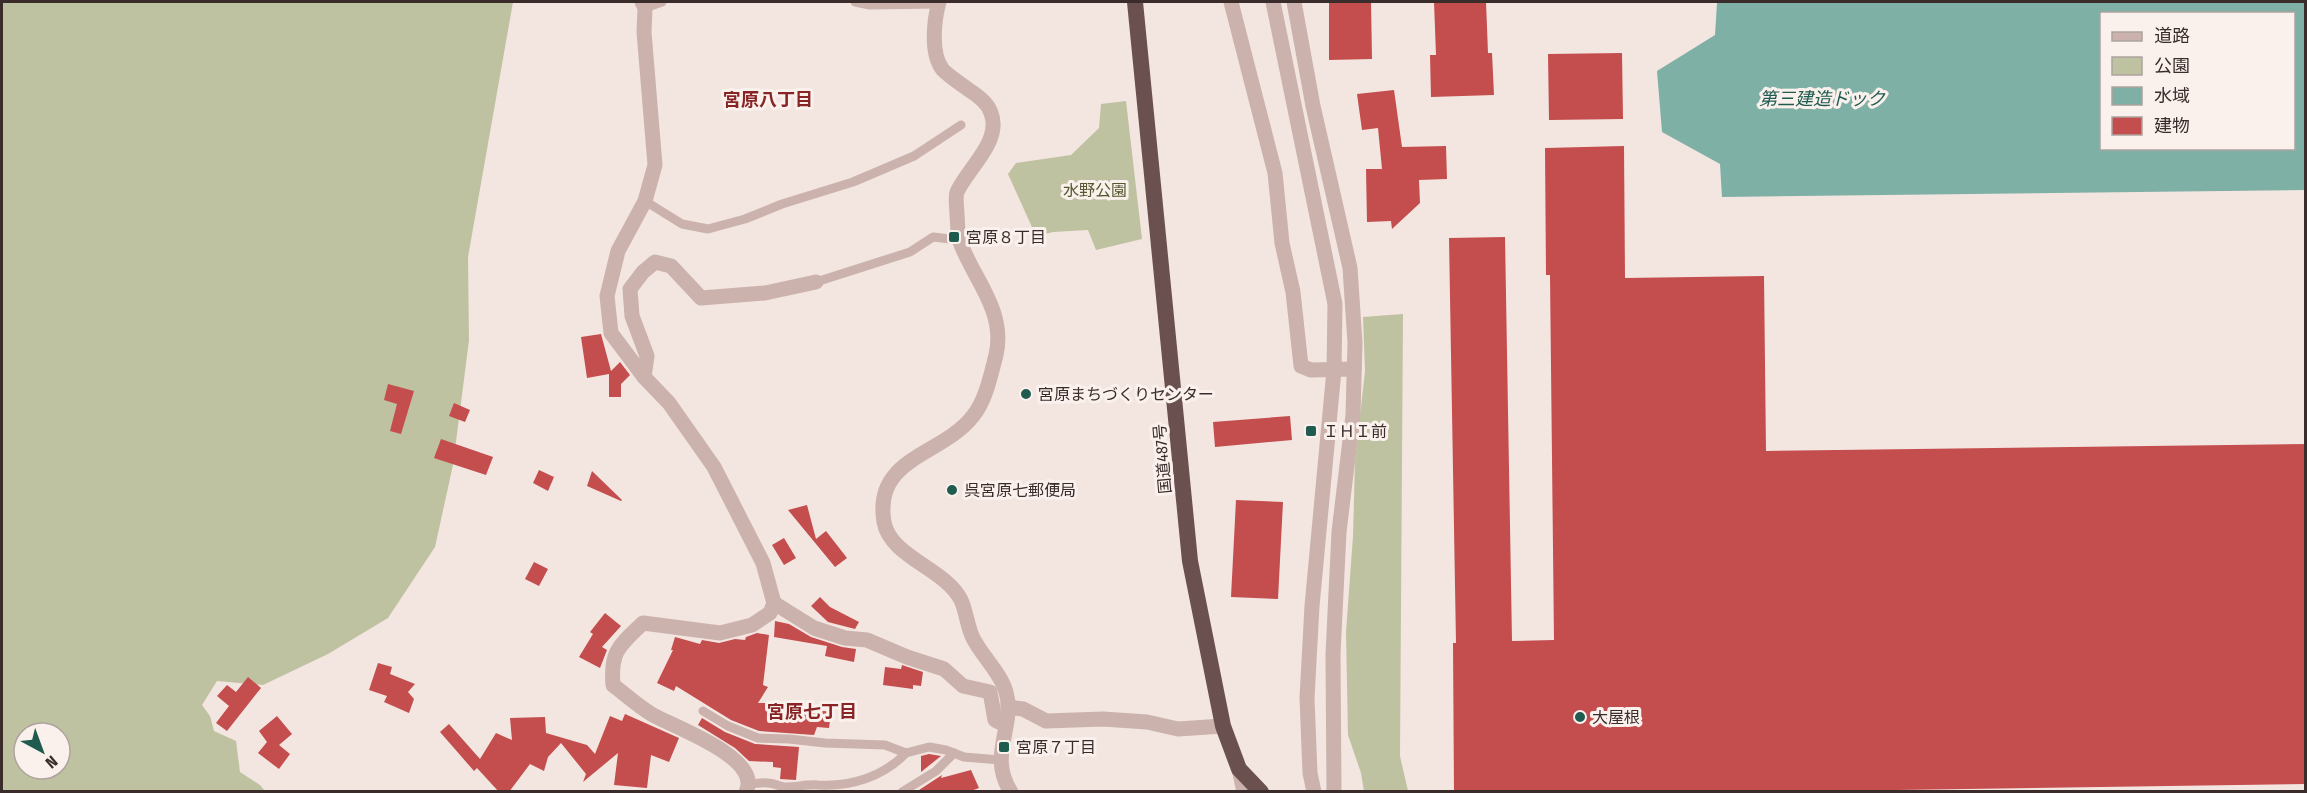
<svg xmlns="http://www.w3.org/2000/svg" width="2307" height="793" font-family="'Fira Sans Condensed','Noto Sans JP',sans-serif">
	<rect width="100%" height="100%" fill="#f3e5e0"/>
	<g fill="#bfc2a0" fill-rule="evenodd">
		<path d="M2,2H513L468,257L469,340L453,465L435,547L388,618L328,654L263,685L217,681L202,705L210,716L214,731L236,741L240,772L260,785L265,791L2,792ZM24,733H60V769H24Z"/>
		<polygon points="1126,101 1142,239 1096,250 1088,230 1053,232 1036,236 1008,174 1016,163 1071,155 1099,128 1101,104"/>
		<polygon points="1403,314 1400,756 1408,791 1364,791 1361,773 1348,735 1346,632 1353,536 1355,461 1365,371 1363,317"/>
	</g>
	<path fill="#7fb0a6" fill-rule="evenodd" d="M1808,2H2305V190L1722,197L1720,164L1662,132L1657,71L1715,35L1717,3ZM2102,14H2294V148H2102Z"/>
	<g fill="#c44d4e">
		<polygon points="1329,2 1371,2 1372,59 1329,60"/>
		<polygon points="1434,2 1486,2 1488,53 1492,53 1494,95 1431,97 1430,55 1436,55"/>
		<polygon points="1622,53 1623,119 1549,120 1548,54"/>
		<polygon points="1394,90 1402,147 1446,146 1447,179 1419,180 1420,203 1392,229 1391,221 1367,222 1366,169 1382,169 1378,128 1362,130 1357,94"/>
		<polygon points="1624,146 1625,278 1764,276 1766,451 2306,444 2306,784 1767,792 1454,792 1453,643 1456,643 1449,238 1505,237 1512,641 1554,640 1550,275 1546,275 1545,148"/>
		<polygon points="601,334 611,371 620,362 630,375 621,384 621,397 609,397 609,374 587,378 581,337"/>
		<polygon points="388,384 414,391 401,434 390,431 397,404 384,400"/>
		<polygon points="454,403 470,410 465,422 449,416"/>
		<polygon points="1290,416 1292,440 1215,447 1213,422"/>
		<polygon points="441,439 493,457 486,475 434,458"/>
		<polygon points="539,470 554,477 548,491 533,483"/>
		<polygon points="592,471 622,500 621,501 587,486"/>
		<polygon points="1236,500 1283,502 1278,599 1231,597"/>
		<polygon points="807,505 816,539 826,531 847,558 835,567 788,510"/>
		<polygon points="784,538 796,558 784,565 772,545"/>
		<polygon points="534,562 548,569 539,586 525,579"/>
		<polygon points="820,597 830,607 859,622 855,629 828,622 811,606"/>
		<polygon points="605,613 621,626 602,647 607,650 600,668 579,657 593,634 590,632"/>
		<polygon points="775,621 789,624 811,637 842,647 856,649 854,662 825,656 827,646 774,637"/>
		<polygon points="757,633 769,635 763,685 768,687 758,703 774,703 774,704 831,712 829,728 817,727 814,735 759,731 731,720 676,686 674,691 657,683 673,650 671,650 675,637 700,644 702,640 719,643 735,639 745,640 746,637"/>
		<polygon points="378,663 392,667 390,674 415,684 408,692 414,699 409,713 384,702 387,696 369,690"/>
		<polygon points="902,665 923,672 921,686 913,685 913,689 883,685 885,667 901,669"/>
		<polygon points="248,677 261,688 227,731 216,723 229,706 217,696 227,685 236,692"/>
		<polygon points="625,714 679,738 669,762 651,755 647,788 614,785 618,753 583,782 586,774 561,743 548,757 544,771 530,764 509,792 499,792 477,768 474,771 440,732 449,724 480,759 496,733 512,740 510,718 545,717 546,733 587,745 595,754 610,716 622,721"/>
		<polygon points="277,716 292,734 279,745 290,754 279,769 258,753 267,742 259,731"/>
		<polygon points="702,718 725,732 755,744 799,747 796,780 780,779 781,768 773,767 773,762 749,761 735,748 698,725"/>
		<polygon points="929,754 941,756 921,772 921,756"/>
		<polygon points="971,770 979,788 968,792 916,792 942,775 941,778"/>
	</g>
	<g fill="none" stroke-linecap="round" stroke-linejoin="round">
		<g stroke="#cbb2ac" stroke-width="9">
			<polyline points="855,2 870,5 938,4"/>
			<polyline points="645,8 662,2"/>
			<polyline points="645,201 682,224 708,229 745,219 782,204 853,182 914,156 961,125"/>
			<polyline points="816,282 910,252 933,237 959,240"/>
			<polyline points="703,711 728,726 758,738 789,739 825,743 885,745 906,753 929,747 946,750 964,757 1000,760"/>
			<path d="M749,784C755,784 762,782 768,783C774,783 780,787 786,787C797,787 808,784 818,785C850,787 883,777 906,753"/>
			<polyline points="902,792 936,771 954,753"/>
		</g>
		<g stroke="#cbb2ac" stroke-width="15">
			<path d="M642,2L645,8L644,32L655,165L645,201L618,251L607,296L611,333L644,377L669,403L714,467L763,563L774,603L770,613L752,625L720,633L643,623C620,645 610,651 613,685C626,695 639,707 653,715C674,727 763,758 746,792"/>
			<polyline points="1231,2 1275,173 1282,243 1293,292 1301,366 1311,370 1354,369"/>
			<polyline points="644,377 647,356 632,316 630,289 643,272 655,262 671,266 701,298 765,293 816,282"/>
			<polyline points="774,603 814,628 845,638 867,640 907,657 944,669 963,686 990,692 995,720 1005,725"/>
			<polyline points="1008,707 1023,709 1046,721 1103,719 1147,722 1178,729 1223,726"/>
			<polyline points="1239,769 1244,792"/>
		</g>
		<g stroke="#cbb2ac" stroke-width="15">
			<path d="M939,2C934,20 930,54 943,70C950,77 961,84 969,90C977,95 988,103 991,113C1002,141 968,168 957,192C955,198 957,208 957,215C958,223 957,234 960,242C974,280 1006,311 996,355C991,374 986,400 973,416C942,456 873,457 884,522C890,557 946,569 961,600C966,611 967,624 972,636C980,654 1001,673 1006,692C1016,726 987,755 1011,792"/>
			<polyline points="1273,2 1335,304 1334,370 1312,606 1307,698 1310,773 1314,792"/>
			<polyline points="1294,2 1313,106 1350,268 1355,343 1353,415 1339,532 1333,654 1334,792"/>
		</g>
		<polyline stroke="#6a514f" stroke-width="16" points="1135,2 1190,561 1223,726 1239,769 1261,792"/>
	</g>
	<g fill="#205b50" stroke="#faf1ed" stroke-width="2">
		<rect x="948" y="231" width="12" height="12" rx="3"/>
		<circle cx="1026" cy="394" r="6"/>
		<rect x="1305" y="425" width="12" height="12" rx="3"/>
		<circle cx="952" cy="490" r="6"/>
		<circle cx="1580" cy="717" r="6"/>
		<rect x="998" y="741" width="12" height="12" rx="3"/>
	</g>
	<g text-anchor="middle" stroke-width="6" stroke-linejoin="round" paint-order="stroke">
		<g font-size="16" fill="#53582e" stroke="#faf1ed">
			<text x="1095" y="196">水野公園</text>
		</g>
		<g font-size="16" fill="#392c2b" stroke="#faf1ed" text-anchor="start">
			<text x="966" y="243">宮原８丁目</text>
			<text x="1038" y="400">宮原まちづくりセンター</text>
			<text x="1323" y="437">ＩＨＩ前</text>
			<text x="964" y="496">呉宮原七郵便局</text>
			<text x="1592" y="723">大屋根</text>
			<text x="1016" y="753">宮原７丁目</text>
		</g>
		<g font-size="16" fill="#392c2b" stroke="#faf1ed">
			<text transform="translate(1162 459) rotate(-95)" y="6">国道487号</text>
		</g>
		<g font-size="18" font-style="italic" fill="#205b50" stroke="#faf1ed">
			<text x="1822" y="105">第三建造ドック</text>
		</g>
		<g font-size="18" font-weight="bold" fill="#882426" stroke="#faf1ed">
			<text x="768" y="106">宮原八丁目</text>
			<text x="812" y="718">宮原七丁目</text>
		</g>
	</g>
	<rect width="2307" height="793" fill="none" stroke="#392c2b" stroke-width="6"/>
	<rect x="2100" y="12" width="195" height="138" fill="#faf1ed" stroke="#ada29f" stroke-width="1.5"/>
	<rect x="2112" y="32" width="30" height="9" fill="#cbb2ac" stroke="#ada29f" stroke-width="1.5"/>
	<text x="2154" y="42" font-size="18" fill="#392c2b">道路</text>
	<rect x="2112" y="57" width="30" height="18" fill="#bfc2a0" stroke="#ada29f" stroke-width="1.5"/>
	<text x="2154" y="72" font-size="18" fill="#392c2b">公園</text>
	<rect x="2112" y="87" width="30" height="18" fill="#7fb0a6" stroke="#ada29f" stroke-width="1.5"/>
	<text x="2154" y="102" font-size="18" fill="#392c2b">水域</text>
	<rect x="2112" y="117" width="30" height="18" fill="#c44d4e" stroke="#ada29f" stroke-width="1.5"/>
	<text x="2154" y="132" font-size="18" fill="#392c2b">建物</text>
	<g transform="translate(42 751) rotate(139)"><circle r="28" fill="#faf1ed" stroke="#ada29f" stroke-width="1.5"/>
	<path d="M0-4.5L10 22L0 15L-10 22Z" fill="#205b50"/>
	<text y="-9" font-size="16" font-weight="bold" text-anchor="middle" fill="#392c2b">N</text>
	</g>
</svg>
